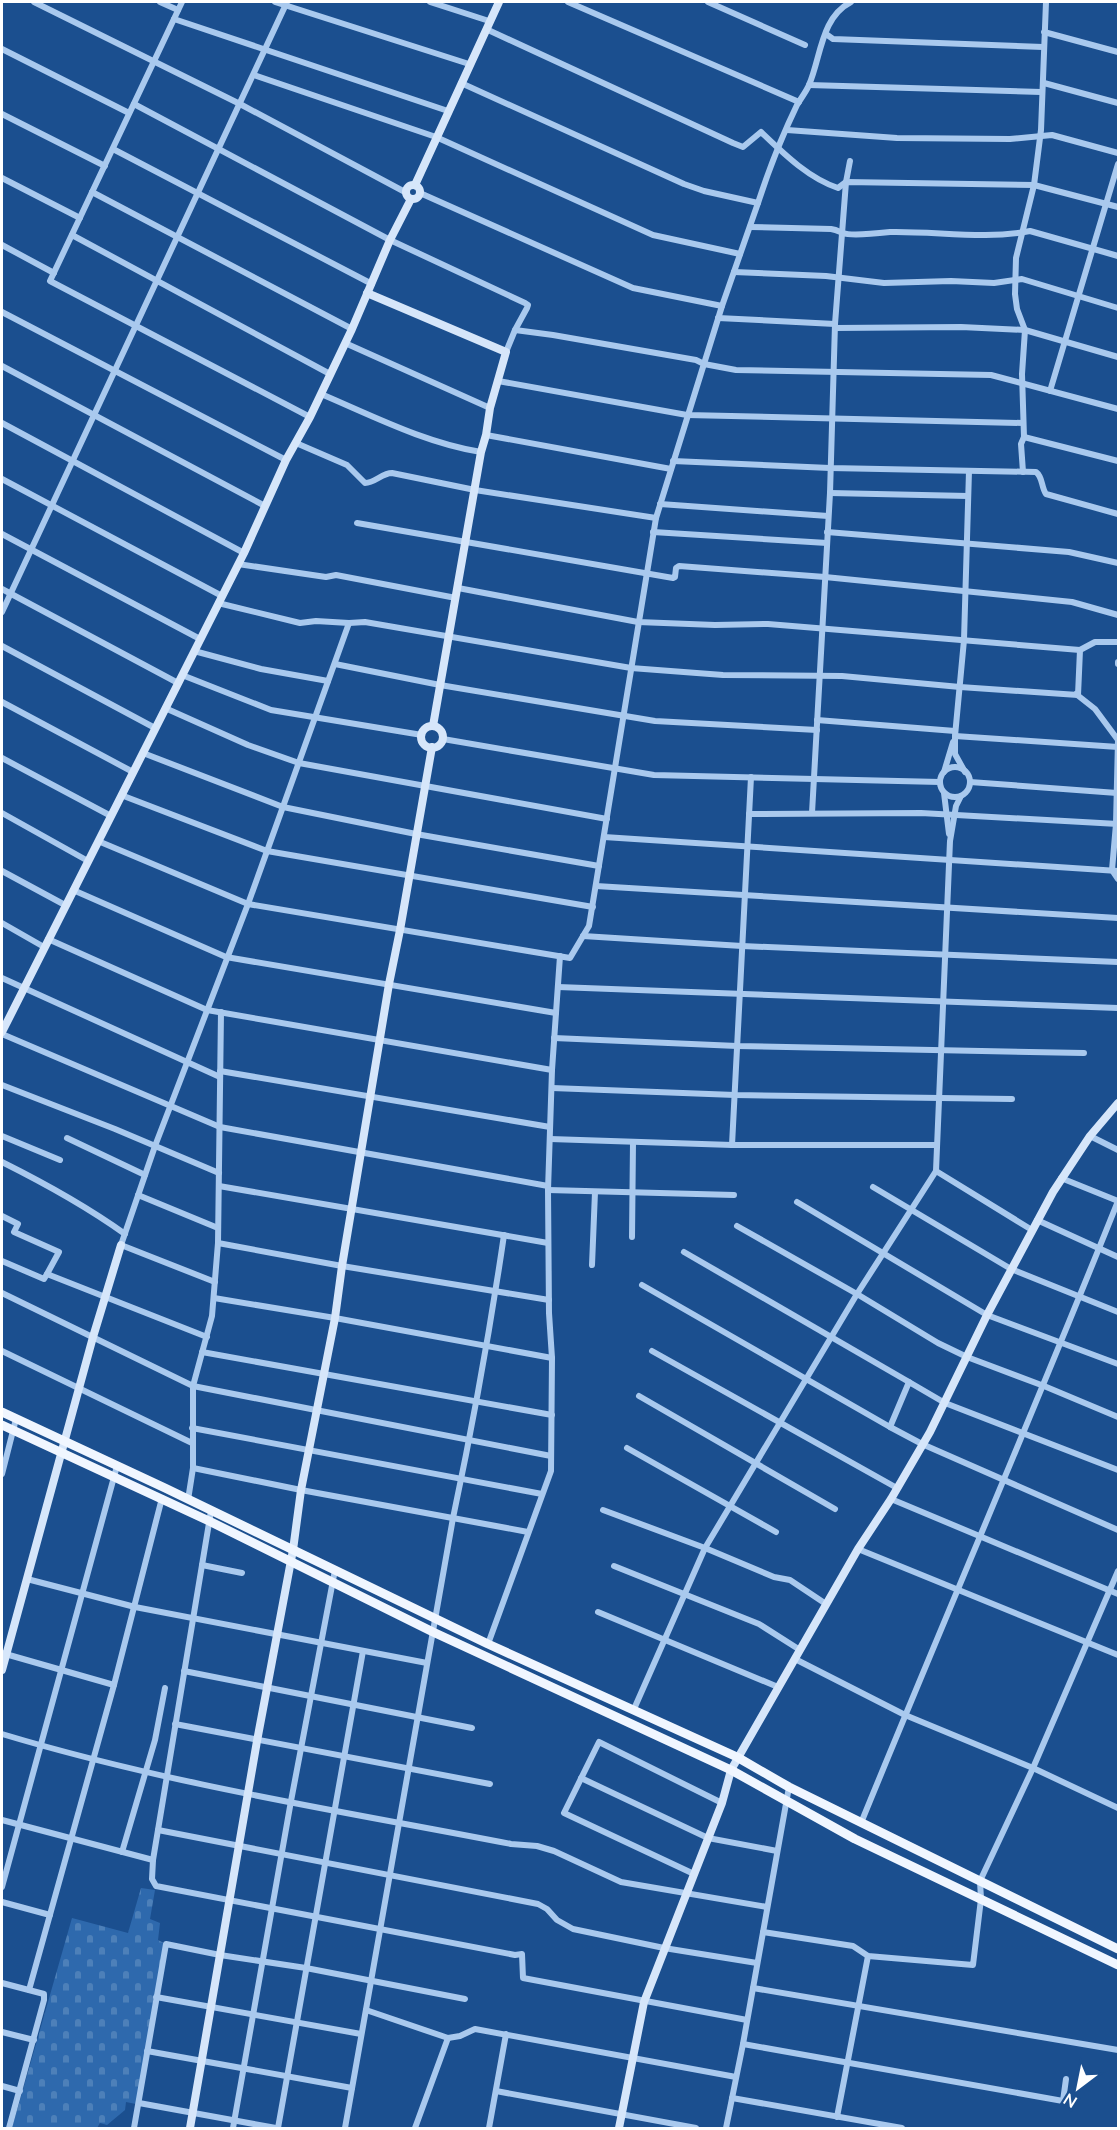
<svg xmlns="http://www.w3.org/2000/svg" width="1120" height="2130" font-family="Lato,sans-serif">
	<defs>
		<pattern id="cemetery-stones" width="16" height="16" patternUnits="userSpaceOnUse" patternTransform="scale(1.5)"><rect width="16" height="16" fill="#2e69ad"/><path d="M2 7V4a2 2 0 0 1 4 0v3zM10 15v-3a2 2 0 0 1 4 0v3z" fill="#4d80b9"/></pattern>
	</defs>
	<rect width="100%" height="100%" fill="#1b4f8f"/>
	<polygon fill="url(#cemetery-stones)" points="141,1888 155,1890 150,1919 160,1923 158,1940 164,1943 136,2104 126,2102 125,2110 107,2125 100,2123 97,2128 12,2128 72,1918 128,1933"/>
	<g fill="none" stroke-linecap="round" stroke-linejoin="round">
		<g stroke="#a9c9ee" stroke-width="6">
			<polyline points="34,2 240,104 405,192"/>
			<polyline points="160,2 178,10"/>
			<polyline points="182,2 50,281 310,417"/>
			<polyline points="275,2 469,64"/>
			<polyline points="430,2 489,21"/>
			<polyline points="568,2 799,102"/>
			<polyline points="708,2 805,45"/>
			<polyline points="174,19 448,111"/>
			<path d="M486,29L733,143L743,147L761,132C783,153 808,178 838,188L846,182L1034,185L1118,207"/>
			<polyline points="1044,32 1118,52"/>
			<polyline points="826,34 833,39 1043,47"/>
			<polyline points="2,49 129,113"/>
			<polyline points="254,75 436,137 653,235 740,254"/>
			<path d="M461,83L684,184L704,191L758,203C769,169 782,136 797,105C801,98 806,92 809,85C821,57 821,17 851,2"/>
			<polyline points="1044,83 1118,103"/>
			<polyline points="809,85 1041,92"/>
			<polyline points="134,104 390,240 525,303 528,305 527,308 515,330 506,352"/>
			<polyline points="2,114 105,166"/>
			<polyline points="787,130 897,138 1010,139 1052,135 1118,153"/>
			<polyline points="113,149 372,284"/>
			<polyline points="2,178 80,218"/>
			<polyline points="92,192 352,329"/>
			<polyline points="420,193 633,288 722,306"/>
			<path d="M750,227L831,229C837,230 838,231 843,233C850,236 881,233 890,232C937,231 984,240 1030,231L1118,256"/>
			<polyline points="72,235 330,374"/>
			<polyline points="2,245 54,273"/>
			<polyline points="734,272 826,276 884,283 951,281 994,283 1022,279 1118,308"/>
			<polyline points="2,312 286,460"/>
			<polyline points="718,318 835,324"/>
			<polyline points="835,328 961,327 1025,330 1118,357"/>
			<polyline points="515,330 553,335 696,360 704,364 736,370 991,375 1118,409"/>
			<polyline points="345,343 490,408"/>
			<polyline points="2,366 265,506"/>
			<polyline points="498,381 687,415 1023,423"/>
			<polyline points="1050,391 1118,164"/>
			<path d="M321,394C373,416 425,443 481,452"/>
			<polyline points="2,423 244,553"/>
			<polyline points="486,435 671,469"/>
			<polyline points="1024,437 1118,461"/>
			<path d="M296,443L347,465L365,483C375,483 382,473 392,473L475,490L656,518"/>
			<path d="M673,461L830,468L1036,472C1043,477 1041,487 1046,494L1118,514"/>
			<polyline points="1023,472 1021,444 1024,437 1022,374 1025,330 1017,309 1015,294 1016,258 1034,185 1041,130 1046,2"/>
			<polyline points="2,479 222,596"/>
			<polyline points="830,493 968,496"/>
			<polyline points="660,504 828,516"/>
			<polyline points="357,523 673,578 675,577 676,568 679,566 825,577 1072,602 1118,615"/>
			<polyline points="653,532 827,543"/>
			<polyline points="827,532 1069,552 1118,563"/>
			<polyline points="2,534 200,639"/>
			<polyline points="238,564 326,577 336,575 456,598"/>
			<polyline points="458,588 638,622 715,625 768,624 1080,650"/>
			<polyline points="2,589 178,683"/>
			<polyline points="218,603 300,623 316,621 349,623 365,622 631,668 723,675 842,676 960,687 1078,695 1080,650 1095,642 1118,642"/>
			<polyline points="2,612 287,2"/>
			<polyline points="2,646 155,728"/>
			<polyline points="194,651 261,669 328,681"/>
			<polyline points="1118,662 1118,664"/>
			<polyline points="335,664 440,685 655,721 817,730"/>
			<polyline points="182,675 271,710 422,735"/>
			<polyline points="1076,694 1095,709 1118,740 1116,824 1112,870 1118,879"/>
			<polyline points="2,702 133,772"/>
			<polyline points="165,708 248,745 299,763 607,819"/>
			<polyline points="817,720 955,731"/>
			<polyline points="955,736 1118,747"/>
			<polyline points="443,739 654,775 940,782"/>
			<polyline points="143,753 283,807 416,834 599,866"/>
			<polyline points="2,758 111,816"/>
			<circle cx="955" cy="782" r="15"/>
			<polyline points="944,772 953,742"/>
			<polyline points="965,772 955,754 955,736 964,640 969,471"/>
			<polyline points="970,782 1117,793"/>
			<polyline points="944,793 949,834"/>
			<polyline points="121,795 267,851 593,907"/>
			<polyline points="2,813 88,861"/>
			<polyline points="812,813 830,493 835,324 846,182 850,161"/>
			<polyline points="749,814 921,813 1118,824"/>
			<polyline points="604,837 1118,871"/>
			<polyline points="98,841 248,904 570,958 589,926 656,518 722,306 758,203"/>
			<polyline points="2,871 65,905"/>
			<polyline points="596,886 1118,918"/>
			<polyline points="73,890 226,957 556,1013"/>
			<polyline points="2,923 44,947"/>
			<polyline points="583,936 742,946 1118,962"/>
			<polyline points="48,939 207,1010 552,1070"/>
			<polyline points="2,978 220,1077"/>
			<polyline points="558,987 1118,1008"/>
			<polyline points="2,1034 220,1127 548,1186"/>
			<polyline points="554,1038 737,1046 1084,1053"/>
			<polyline points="220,1071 550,1127"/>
			<polyline points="2,1085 115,1129 219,1173"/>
			<polyline points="552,1088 735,1095 1012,1099"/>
			<polyline points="2,1136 60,1160"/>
			<polyline points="1090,1136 1118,1150"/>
			<polyline points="67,1138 145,1175"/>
			<polyline points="550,1139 732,1145 936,1145"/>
			<polyline points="732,1145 751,777"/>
			<path d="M2,1162C44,1183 86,1206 125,1234"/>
			<polyline points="936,1171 1032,1230"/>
			<polyline points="1061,1178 1118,1201"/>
			<polyline points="219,1186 548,1243"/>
			<polyline points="873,1187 1011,1269 1118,1312"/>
			<polyline points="548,1190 734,1195"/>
			<polyline points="138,1195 218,1228"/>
			<polyline points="797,1202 987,1315 1118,1364"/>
			<polyline points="2,1216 18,1224 14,1232 59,1252 47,1274 207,1337"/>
			<polyline points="1037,1220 1118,1257"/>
			<polyline points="737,1226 857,1294 938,1343 967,1357 1044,1386 1118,1417"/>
			<polyline points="632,1237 633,1142"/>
			<polyline points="218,1243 342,1266 549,1300"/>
			<polyline points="684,1252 909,1382"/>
			<polyline points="2,1261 44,1279 47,1274"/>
			<polyline points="592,1265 595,1192"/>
			<polyline points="215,1282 121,1245 155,1146 248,904 349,623"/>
			<polyline points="642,1285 890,1427"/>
			<polyline points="2,1293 193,1386 551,1456"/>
			<polyline points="214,1298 335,1318 552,1358"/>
			<polyline points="2,1351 192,1443"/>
			<polyline points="652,1351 897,1488"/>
			<polyline points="202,1352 552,1415"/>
			<polyline points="639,1396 835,1509"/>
			<polyline points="192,1428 542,1494"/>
			<polyline points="627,1448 776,1532"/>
			<polyline points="193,1468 301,1490 528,1532"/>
			<polyline points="1118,1470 945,1403 909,1382 890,1427 922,1444 1118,1530"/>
			<polyline points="2,1474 16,1419"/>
			<polyline points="891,1499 1118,1594"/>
			<polyline points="188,1500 193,1468 193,1386 212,1316 218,1243 221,1012"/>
			<polyline points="603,1510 705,1548 774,1577 790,1580 826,1604"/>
			<polyline points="211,1511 153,1860 152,1879 156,1886 515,1955 522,1954 523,1978 747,2020"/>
			<polyline points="858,1549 1118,1655"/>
			<polyline points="202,1565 242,1573"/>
			<polyline points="614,1566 759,1624 800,1650"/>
			<polyline points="27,1579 135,1607 427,1663"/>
			<polyline points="598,1612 778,1687"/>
			<polyline points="488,1644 551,1471 552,1358 549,1313 548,1190 552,1070 560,956"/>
			<polyline points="2,1653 114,1685"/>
			<polyline points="795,1659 905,1715 1033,1768 1118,1808"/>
			<polyline points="184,1671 472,1728"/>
			<polyline points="634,1709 705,1548 857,1294 936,1171 950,841 956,806 961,796"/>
			<polyline points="175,1724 490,1784"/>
			<path d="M2,1734C168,1784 341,1811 511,1844L537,1846L554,1851L621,1882L767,1907"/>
			<polyline points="581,1778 708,1838 777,1851"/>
			<polyline points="2,1820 153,1860"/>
			<path d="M861,1823C946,1615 1035,1409 1118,1201"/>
			<polyline points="158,1830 538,1904 547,1909 557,1920 573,1929 664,1948 757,1963"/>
			<polyline points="122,1852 155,1740 165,1688"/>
			<polyline points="694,1874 564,1813 599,1742 722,1803"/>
			<polyline points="2,1887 117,1466"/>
			<polyline points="2,1902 50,1915"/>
			<polyline points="763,1932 853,1946 868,1956 973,1965 981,1899 980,1881 1033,1768 1118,1571"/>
			<polyline points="2,1983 44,1994 44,2000 9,2128"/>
			<polyline points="753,1988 1118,2050"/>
			<polyline points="29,1990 114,1685 162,1498"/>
			<polyline points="156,1997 361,2034"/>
			<polyline points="366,2010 448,2038 460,2036 475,2029 736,2077"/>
			<polyline points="2,2032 34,2040"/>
			<polyline points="743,2044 1063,2101 1066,2079"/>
			<polyline points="147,2051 352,2088"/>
			<polyline points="2,2086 20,2091"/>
			<polyline points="496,2091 696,2128"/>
			<polyline points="732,2098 902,2128"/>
			<polyline points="139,2103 276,2128"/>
			<polyline points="837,2117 868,1956"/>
			<polyline points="134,2128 166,1944 220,1955 306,1968 465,1999"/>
			<polyline points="233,2128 291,1801 335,1570"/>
			<polyline points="278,2128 363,1651"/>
			<path d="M345,2128L453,1518C473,1424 490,1330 504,1235"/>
			<polyline points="415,2128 448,2038"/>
			<polyline points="489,2128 506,2034"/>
			<polyline points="726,2128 743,2044 789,1787"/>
		</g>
		<g stroke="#d6e6fa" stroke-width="8">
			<circle cx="413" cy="192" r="7"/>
			<polyline points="415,185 499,2"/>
			<polyline points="367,293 506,352 490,408 486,435 481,452 433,726"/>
			<circle cx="432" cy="737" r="11"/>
			<polyline points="2,1032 244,553 286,460 310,417 352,329 390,240 411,199"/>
			<polyline points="2,1670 93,1337 121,1245"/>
			<polyline points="190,2128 257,1741 293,1550 301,1490 335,1318 342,1266 389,984 400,930 432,747"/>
			<polyline points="619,2128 644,2002 722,1803 731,1770 858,1549 891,1499 930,1432 987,1315 1053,1192 1090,1136 1118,1103"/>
		</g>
		<g stroke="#f0f6ff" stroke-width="9">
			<polyline points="2,1412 165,1488 488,1644 737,1757 789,1787 1118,1949"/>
			<polyline points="2,1425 209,1521 433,1632 731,1770 855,1839 1118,1965"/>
		</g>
	</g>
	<rect width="1120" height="2130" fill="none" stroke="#ffffff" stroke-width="6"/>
	<g transform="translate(1078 2088) rotate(212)" stroke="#1b4f8f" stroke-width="4.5" paint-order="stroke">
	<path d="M0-4.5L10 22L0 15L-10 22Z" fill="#ffffff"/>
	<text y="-9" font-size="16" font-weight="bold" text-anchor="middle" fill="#ffffff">N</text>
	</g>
</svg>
